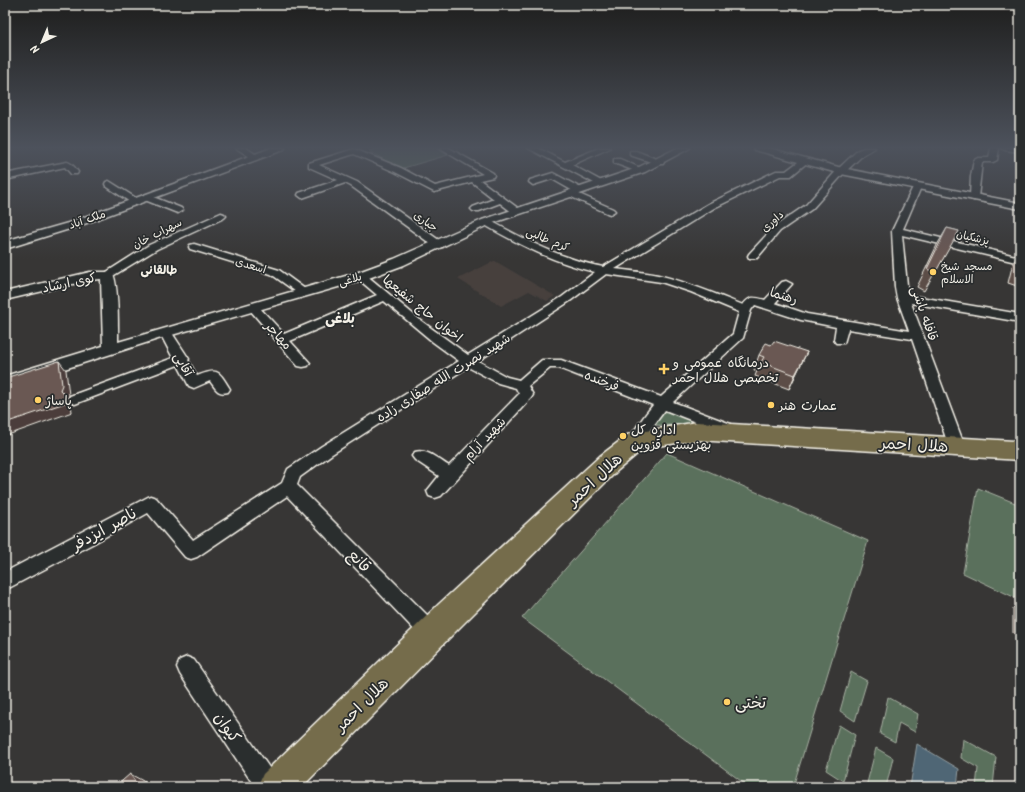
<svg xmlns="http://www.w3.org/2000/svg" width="1025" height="792" font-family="Kalam,'Playpen Sans Arabic',sans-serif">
	<rect width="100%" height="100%" fill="#373635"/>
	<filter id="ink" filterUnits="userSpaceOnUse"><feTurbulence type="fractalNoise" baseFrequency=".025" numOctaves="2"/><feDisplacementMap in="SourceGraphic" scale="8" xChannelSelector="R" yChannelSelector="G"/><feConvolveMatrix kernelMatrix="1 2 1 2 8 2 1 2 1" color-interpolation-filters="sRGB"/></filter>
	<g filter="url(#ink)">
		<polygon fill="#47403e" points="494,261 495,261 555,296 547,301 529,291 501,306 458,279"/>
		<g fill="#5a705c" stroke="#a7b0a2">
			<polygon points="379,148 435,148 448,155 400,169 369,151"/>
			<polygon points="664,411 668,411 709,426 650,425"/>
			<polygon points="667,453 868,541 793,787 749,787 522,618"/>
			<polygon points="978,488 1020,505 1020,600 963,573"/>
			<polygon points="851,672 867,681 855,721 840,711"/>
			<polygon points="888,697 918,714 915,732 899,723 895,742 880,734"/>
			<polygon points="839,725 855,735 843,781 826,770"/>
			<polygon points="963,739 996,757 993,787 976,787 978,768 961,758"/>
			<polygon points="876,748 893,758 886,787 866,787"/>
		</g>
		<polygon fill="#506674" stroke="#929ea2" points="917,744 959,769 957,787 910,787"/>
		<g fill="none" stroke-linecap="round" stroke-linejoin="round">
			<g stroke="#f4f1e8" stroke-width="3">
				<g id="minor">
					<polygon points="236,148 246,148 260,157 256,159 253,159"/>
					<polygon points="439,148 449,148 493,173 494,175 493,177 480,180 519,209 521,211 519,213 513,213 500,203 479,211 473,211 471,209 473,207 494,199 472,182 434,192 395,172 354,154 319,165 357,182 443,243 444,245 443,247 435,247 351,186 345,183 305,197 302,198 298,195 299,193 338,180 309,167 309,163 354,149 401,168 435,186 483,174"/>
					<polygon points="528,148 538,148 565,162 599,148 610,148 572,165 605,183 604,185 598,185"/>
					<polygon points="864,148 875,148 864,154 844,173 812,209 780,231 757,258 749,258 748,256 749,254 774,227 806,205 838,169 858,150"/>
					<polygon points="991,148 999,148 997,160 993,162 982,162 978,197 974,200 971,199 970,197 971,176 974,160 978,158 989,158"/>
					<polygon points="1001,148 1020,148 1020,152 1005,150"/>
					<polygon points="630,151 636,151 664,162 663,164 657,164 630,155"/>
					<polygon points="614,159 620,159 645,170 641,172 638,172 614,163"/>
					<path d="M802,159H808L809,161L791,176H780L714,208L615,269C629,271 644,272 658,275C687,282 715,294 743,305C750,296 754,297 765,300L782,282L786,281L792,284L775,303L807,314L909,331L897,298L895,287L892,231L913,187L917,184L920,185L921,187L903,229L1020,257V263L902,235L908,295L1020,314V322L911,303L965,447L962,451L957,453L952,451L949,447L912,339L848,329L844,343H836L834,340L836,327L801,320L755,305L751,310L743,338L673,402L736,426L738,430L736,434L731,435L726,434L665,410L650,430L642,444L637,446L632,444L629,440C636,427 644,416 653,405L559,368H550L528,386L533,395L531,398L441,496L435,498L429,496L427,491L439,476L415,460L412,456L415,452C426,448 439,460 449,466L519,394L516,388L498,383L468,367L332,454L300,477L297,485L439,627L442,634L439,641L432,644L425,641L287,496L197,557L191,559L185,557L148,513L96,542L5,590V572L150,496L156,498L193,540L282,483L288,469L322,446L459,361L433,342L384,301L290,341L310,363L308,366L303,367L298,366L250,310L248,308L250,306H258L284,334L377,295L357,278L356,276L357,274H365L420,320L468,355L562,297L595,272C555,263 518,244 483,224L481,222L483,220H489C525,240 562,259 603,267L708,204L776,171H786ZM606,274L661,282L691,292L739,312L733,334L661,397L561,360H542L519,380L507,377L478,361L570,301Z"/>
					<path d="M67,162C72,163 75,168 78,172L77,174H71L65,167L5,180V174Z"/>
					<polygon points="553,173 581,188 582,190 578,193 575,192 552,179 533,185 529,182 530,180"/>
					<polygon points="109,181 139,200 141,202 139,204 133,204 106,186 105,184 106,182"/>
					<polygon points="570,190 613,209 615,211 610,214 607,213 567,195 566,193"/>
					<polygon points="148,195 181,208 183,210 178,213 175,212 145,200 144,198"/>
					<polygon points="221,213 224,214 226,216 224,218 157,249 111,277 103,277 102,275 149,245"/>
					<polygon points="194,244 279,270 309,292 307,294 299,294 271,274 190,249 189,247 190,245"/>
					<path d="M166,329L170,330L172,333L189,359L188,360L197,376C218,368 218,370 230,389L228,392C218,395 216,389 210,381L194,388L189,386L178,365L80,402L75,404L70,402L68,399L70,396L173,358L160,333L162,330Z"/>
					<polygon points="187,657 194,660 277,779 281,787 255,787 180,674 177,667 180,660"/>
				</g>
			</g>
			<g stroke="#f4f1e8" stroke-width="3">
				<g id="tertiary">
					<polygon points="271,148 285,148 283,150 76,227 5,249 5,241 68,223"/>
					<path d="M677,148H690L645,172L490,224L404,265L366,279L158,339L5,388V376L103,346L101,279L90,280L5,300V292L90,272H112C119,283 118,327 118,342L356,273L394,259L482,220L637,168Z"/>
					<polygon points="753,148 769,148 842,168 1020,203 1020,209 841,174 755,150"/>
				</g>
			</g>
			<g stroke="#f4f1e8" stroke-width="3">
				<polygon id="primary" points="697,422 1014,441 1020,442 1020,460 697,440 644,448 618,470 461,626 302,787 257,787 263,774 439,604 600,456 629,434"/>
			</g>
			<use href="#minor" fill="#2a2d2e" fill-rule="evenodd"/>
			<use href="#tertiary" fill="#2a2d2e" fill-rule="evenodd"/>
			<use href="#primary" fill="#746c4b" fill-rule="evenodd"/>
		</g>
		<g fill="#5c4d47" stroke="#f4f1e8">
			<polygon points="947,228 959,231 924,291 917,287 937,245"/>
			<polygon points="1020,253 1020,287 1008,283 1013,263"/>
			<polygon points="771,345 807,352 789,389 755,376 757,371 754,370 759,355"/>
			<polygon points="1019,603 1020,604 1020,636 1013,633 1013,608"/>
		</g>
		<g fill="#4b3e3a" stroke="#f4f1e8">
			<polygon points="807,352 800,366 789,389 795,375"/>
			<polygon points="59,361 66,370 69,395 67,399 71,404 72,412 5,436 5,423 60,390"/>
			<polygon points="130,774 145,782 148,787 139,787"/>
		</g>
		<g fill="#6b5953" stroke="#f4f1e8">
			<polygon points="947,228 959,231 935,273 927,269"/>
			<polygon points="774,341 807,352 795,375 761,362 764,357 759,355 764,346 766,343 771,345"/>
			<polygon points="59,361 62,385 60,390 64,394 65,403 5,423 5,378"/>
			<polygon points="1019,603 1020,604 1020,629 1019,629"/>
			<polygon points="130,774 139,787 115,787"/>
		</g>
	</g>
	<linearGradient id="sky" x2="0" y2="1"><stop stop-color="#1e1e1d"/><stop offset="0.57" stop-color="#4d525c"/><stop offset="1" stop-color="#4d525c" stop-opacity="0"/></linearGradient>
	<rect width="1025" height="259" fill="url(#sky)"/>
	<g fill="#ffd166" stroke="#2a2d2e" stroke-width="1.5">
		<circle cx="933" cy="272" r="4"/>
		<path d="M662 363h4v4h4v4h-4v4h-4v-4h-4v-4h4z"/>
		<circle cx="38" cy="400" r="4"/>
		<circle cx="771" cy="405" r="4"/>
		<circle cx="623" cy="436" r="4"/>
		<circle cx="727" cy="702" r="4"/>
	</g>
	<g text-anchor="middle" stroke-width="3.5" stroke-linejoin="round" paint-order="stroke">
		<g font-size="11" fill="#f4f1e8" stroke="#2a2d2e">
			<text transform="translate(87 219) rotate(-19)" y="4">ملک آباد</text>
			<text transform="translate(426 221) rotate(35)" y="4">جباری</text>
			<text transform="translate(772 221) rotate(-41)" y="4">داوری</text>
			<text transform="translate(157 233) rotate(-27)" y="4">سهراب خان</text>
			<text transform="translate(973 237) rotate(13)" y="4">پزشکیان</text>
			<text transform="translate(548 239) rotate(22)" y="4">کرم طالبی</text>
			<text transform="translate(251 265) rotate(17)" y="4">اسعدی</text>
			<text transform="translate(350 279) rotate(-16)" y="4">بلاغی</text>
		</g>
		<g font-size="11" fill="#f4f1e8" stroke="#2a2d2e" text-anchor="start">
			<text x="941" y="270">مسجد شیخ<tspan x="941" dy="13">الاسلام</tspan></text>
		</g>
		<g font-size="12" font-weight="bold" fill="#f4f1e8" stroke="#2a2d2e">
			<text x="159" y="274">طالقانی</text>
		</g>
		<g font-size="13" fill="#f4f1e8" stroke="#2a2d2e">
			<text transform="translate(69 282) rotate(-12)" y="5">کوی ارشاد</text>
			<text transform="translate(784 295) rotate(17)" y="5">رهنما</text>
			<text transform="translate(423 308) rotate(39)" y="5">اخوان حاج شفیعها</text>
			<text transform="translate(925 313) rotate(71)" y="5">قافله باشی</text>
			<text transform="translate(279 335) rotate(48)" y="5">مهاجر</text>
			<text transform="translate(184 364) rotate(61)" y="5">آقایی</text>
			<text transform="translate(443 377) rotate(-32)" y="5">شهید نصرت الله صفاری زاده</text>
			<text transform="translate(602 380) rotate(21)" y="5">فرخنده</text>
			<text transform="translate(484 438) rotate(-46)" y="5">شهید آرام</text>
		</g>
		<g font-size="13" fill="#f4f1e8" stroke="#2a2d2e" text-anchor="start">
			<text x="673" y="367">درمانگاه عمومی و<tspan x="673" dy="15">تخصصی هلال احمر</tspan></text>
			<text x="46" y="405">پاساژ</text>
			<text x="779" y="410">عمارت هنر</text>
			<text x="631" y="434">اداره کل<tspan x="631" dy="15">بهزیستی قزوین</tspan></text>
		</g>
		<g font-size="14" font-weight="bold" fill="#f4f1e8" stroke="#2a2d2e">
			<text x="340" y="323">بلاغی</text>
		</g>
		<g font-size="16" fill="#f4f1e8" stroke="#2a2d2e">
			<text transform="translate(914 444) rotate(3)" y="6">هلال احمر</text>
			<text transform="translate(594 479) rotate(-43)" y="6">هلال احمر</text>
			<text transform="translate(104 528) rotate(-29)" y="6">ناصر ایزدفر</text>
			<text transform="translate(360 560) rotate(46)" y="6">قانع</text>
			<text transform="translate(361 704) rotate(-45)" y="6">هلال احمر</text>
			<text transform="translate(228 727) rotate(55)" y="6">کیوان</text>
		</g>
		<g font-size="16" fill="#f4f1e8" stroke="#2a2d2e" text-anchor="start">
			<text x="735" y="708">تختی</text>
		</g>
	</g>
	<rect width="1025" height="792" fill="none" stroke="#2a2d2e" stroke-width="20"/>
	<rect x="10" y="10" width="1005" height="772" fill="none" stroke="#f4f1e8" stroke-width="1.5" filter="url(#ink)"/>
	<g transform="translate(42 42) rotate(224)" stroke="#2a2d2e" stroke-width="3" paint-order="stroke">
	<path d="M0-3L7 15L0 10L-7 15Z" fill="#f4f1e8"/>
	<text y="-6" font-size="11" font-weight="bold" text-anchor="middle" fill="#f4f1e8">N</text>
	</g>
</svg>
